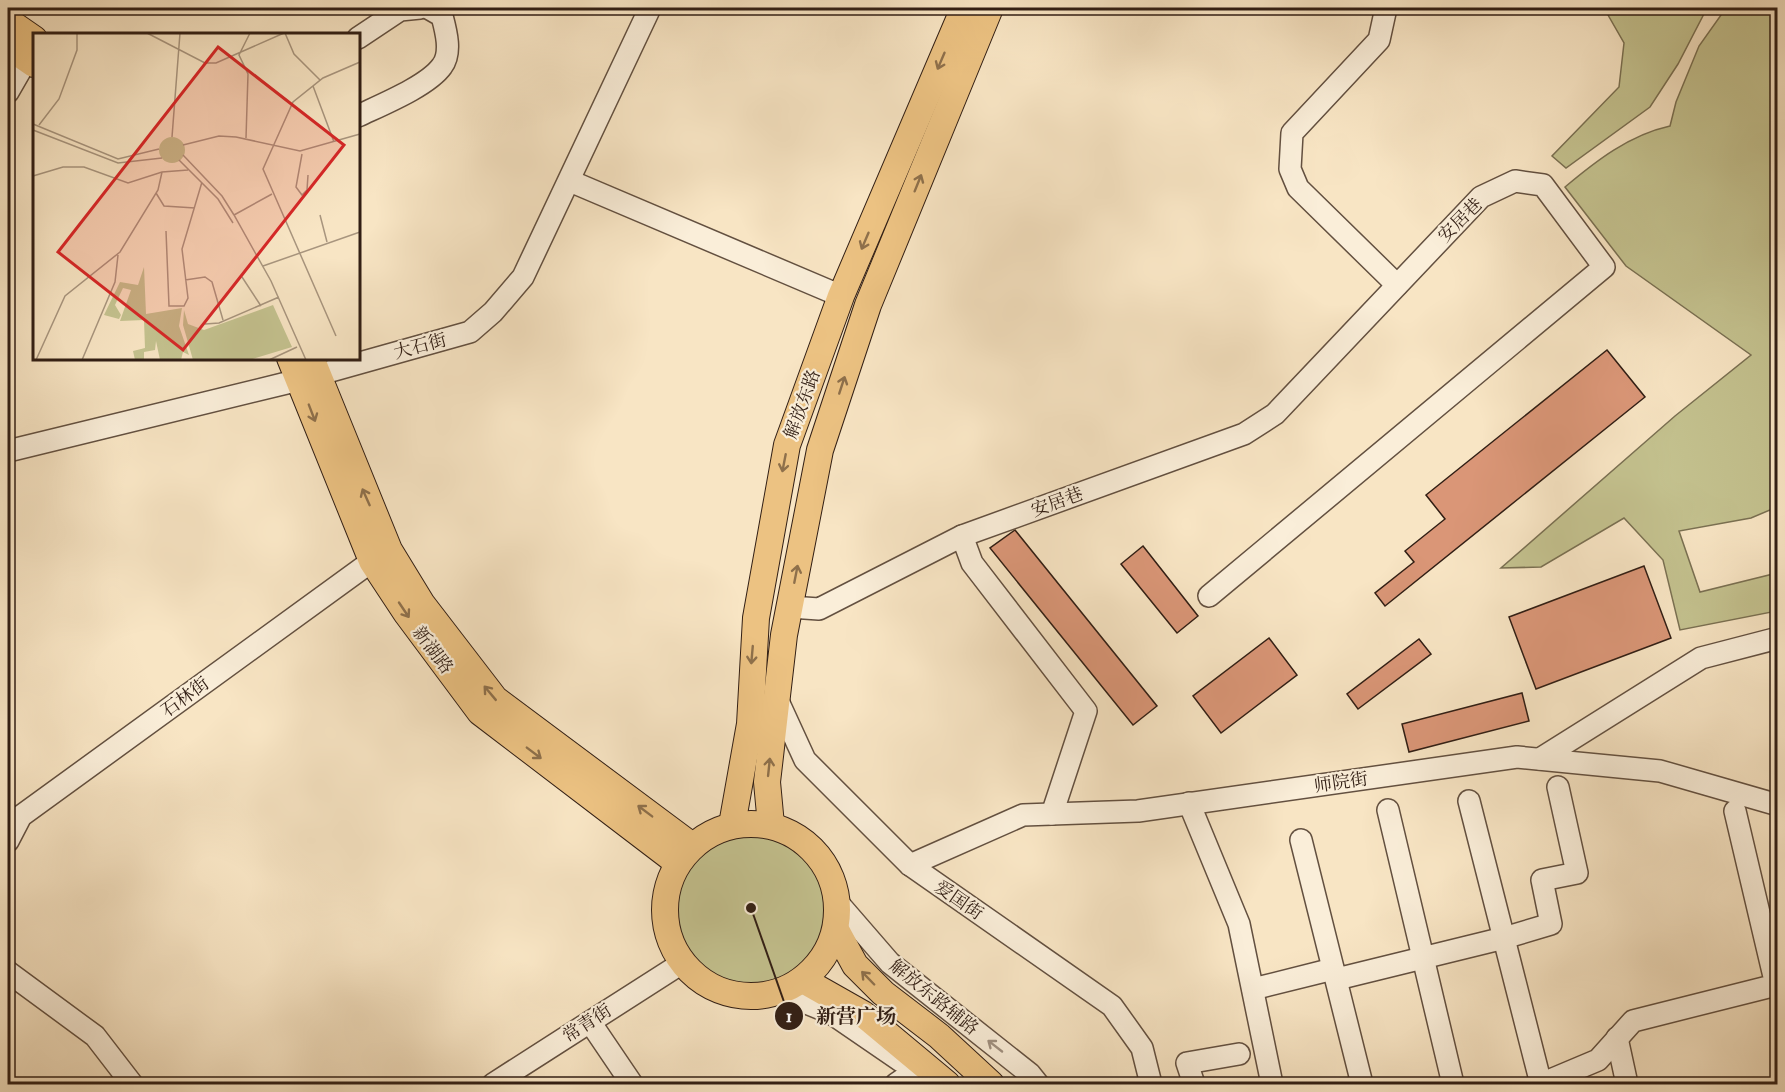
<svg xmlns="http://www.w3.org/2000/svg" width="1785" height="1092" font-family="'IM FELL Double Pica','Noto Serif SC',serif">
	<rect width="100%" height="100%" fill="#f8e5c4"/>
	<filter id="stains"><feTurbulence type="fractalNoise" baseFrequency=".00333" numOctaves="4"/><feColorMatrix values="0 0 0 0 .2 0 0 0 0 .09 0 0 0 0 .02 0 0 0 .5 -.17"/></filter>
	<radialGradient id="worn" r=".72"><stop offset=".6" stop-color="#630" stop-opacity="0"/><stop offset="1" stop-color="#630" stop-opacity=".3"/></radialGradient>
	<g fill="#c4c28f" stroke="#7a7052" stroke-width="1.5">
		<polygon points="1604,8 1707,8 1678,64 1650,107 1566,168 1552,156 1619,87 1624,43"/>
		<path d="M1726,8H1777V507L1751,518L1679,531L1700,592L1777,573V611L1680,630L1663,560L1624,518L1541,567L1501,568L1675,416L1751,355L1626,266L1565,187C1596,161 1629,135 1670,126L1676,102L1699,46Z"/>
		<circle cx="751" cy="910" r="86"/>
	</g>
	<g fill="#da9677" stroke="#311e14" stroke-width="1.5">
		<polygon points="1607,350 1645,397 1385,606 1375,593 1414,562 1405,551 1445,519 1426,495"/>
		<polygon points="1015,530 1157,706 1133,725 990,548"/>
		<polygon points="1143,546 1198,616 1177,633 1121,564"/>
		<polygon points="1644,566 1671,638 1536,689 1509,617"/>
		<polygon points="1269,638 1297,675 1221,733 1193,696"/>
		<polygon points="1419,639 1431,654 1358,709 1347,694"/>
		<polygon points="1522,693 1529,721 1409,752 1402,724"/>
	</g>
	<g fill="none" stroke-linecap="round" stroke-linejoin="round">
		<g stroke="#635040" stroke-width="24">
			<g id="minor">
				<polyline points="1386,8 1379,40 1292,133 1290,169 1298,188 1397,285"/>
				<polyline points="358,38 400,10 420,8"/>
				<polyline points="8,92 27,59"/>
				<path d="M358,116C381,105 428,86 442,66C452,53 446,31 442,16L428,8"/>
				<polyline points="570,181 841,296"/>
				<polyline points="8,451 299,380 470,332 493,312 523,277 650,8"/>
				<polyline points="962,536 972,563 1086,711 1052,814"/>
				<polyline points="790,607 819,609 962,536 1244,434 1275,414 1481,197 1515,181 1543,185 1604,267 1209,596"/>
				<polyline points="777,699 805,760 910,865 1112,1006 1142,1048 1151,1084"/>
				<polyline points="1540,759 1701,658 1778,638"/>
				<polyline points="1469,801 1541,1084"/>
				<polyline points="1189,803 1239,924 1272,1084"/>
				<polyline points="1388,810 1453,1084"/>
				<polyline points="1301,840 1362,1084"/>
				<polyline points="8,841 21,816 372,561"/>
				<polyline points="910,865 1023,815 1138,811 1517,757 1660,771 1778,805"/>
				<polyline points="838,903 890,963 1030,1074 1038,1084"/>
				<polyline points="8,972 95,1036 132,1084"/>
				<polyline points="1337,979 1504,938 1551,924 1542,880 1577,873 1558,787"/>
				<polyline points="1253,989 1333,969"/>
				<polyline points="779,992 831,1013 901,1061"/>
				<polyline points="590,1022 632,1084"/>
				<polyline points="1617,1038 1627,1084"/>
				<polyline points="493,1084 682,963"/>
				<polyline points="896,1084 915,1071"/>
				<polyline points="1194,1084 1187,1063 1239,1054"/>
				<polyline points="1541,1084 1598,1060 1633,1021 1776,985 1735,811"/>
			</g>
		</g>
		<g stroke="#311e14" stroke-width="28">
			<g id="major">
				<polyline points="8,21 34,39"/>
				<polyline points="8,46 34,64"/>
				<polyline points="290,358 372,561 407,614 480,712 678,863"/>
				<polyline points="311,358 389,550 422,604 495,699 692,846"/>
				<circle cx="751" cy="910" r="86"/>
				<polyline points="732,825 750,724 756,618 787,445 841,296 964,8"/>
				<polyline points="771,825 767,782 784,635 820,450 868,305 990,8"/>
				<polyline points="836,930 855,965 883,993 939,1036 991,1084"/>
				<polyline points="803,980 863,1014 947,1084"/>
			</g>
		</g>
		<use href="#minor" stroke="#faeed9" stroke-width="21"/>
		<use href="#major" stroke="#ecc282" stroke-width="26"/>
	</g>
	<defs><path id="oneway-shaft" d="M-6 0H5M1.5-3L5.5 0L1.5 3" fill="none" stroke-width="1.6" stroke-linecap="round" stroke-linejoin="round" transform="scale(1.5)"/></defs>
	<g stroke="#8e704b">
		<use href="#oneway-shaft" transform="translate(941 61) rotate(113)"/>
		<use href="#oneway-shaft" transform="translate(918 183) rotate(-68)"/>
		<use href="#oneway-shaft" transform="translate(865 241) rotate(113)"/>
		<use href="#oneway-shaft" transform="translate(842 385) rotate(-72)"/>
		<use href="#oneway-shaft" transform="translate(312 413) rotate(69)"/>
		<use href="#oneway-shaft" transform="translate(784 463) rotate(101)"/>
		<use href="#oneway-shaft" transform="translate(366 497) rotate(-114)"/>
		<use href="#oneway-shaft" transform="translate(796 574) rotate(-79)"/>
		<use href="#oneway-shaft" transform="translate(404 610) rotate(56)"/>
		<use href="#oneway-shaft" transform="translate(752 655) rotate(95)"/>
		<use href="#oneway-shaft" transform="translate(490 693) rotate(-130)"/>
		<use href="#oneway-shaft" transform="translate(534 753) rotate(37)"/>
		<use href="#oneway-shaft" transform="translate(769 767) rotate(-84)"/>
		<use href="#oneway-shaft" transform="translate(645 811) rotate(-143)"/>
		<use href="#oneway-shaft" transform="translate(868 978) rotate(-134)"/>
	</g>
	<use stroke="#a09080" href="#oneway-shaft" transform="translate(995 1046) rotate(-142)"/>
	<g text-anchor="middle" stroke-width="4.5" stroke-linejoin="round" paint-order="stroke">
		<g font-size="18" fill="#311e14" stroke="#faeed9">
			<text transform="translate(1460 220) rotate(-45)" y="6">安居巷</text>
			<text transform="translate(420 346) rotate(-15)" y="6">大石街</text>
			<text transform="translate(802 404) rotate(-70)" y="6">解放东路</text>
			<text transform="translate(1057 502) rotate(-20)" y="6">安居巷</text>
			<text transform="translate(433 650) rotate(53)" y="6">新湖路</text>
			<text transform="translate(185 697) rotate(-36)" y="6">石林街</text>
			<text transform="translate(1341 782) rotate(-8)" y="6">师院街</text>
			<text transform="translate(959 900) rotate(35)" y="6">爱国街</text>
			<text transform="translate(934 997) rotate(39)" y="6">解放东路辅路</text>
			<text transform="translate(587 1023) rotate(-33)" y="6">常青街</text>
		</g>
	</g>
	<g transform="translate(33 33)">
		<rect width="327" height="327" fill="#f8e5c4"/>
		<path d="M126 117a13 13 0 1 1 26 0a13 13 0 1 1-26 0ZM111,234L113,281L149,275L146,293L156,322L150,319L148,327H127L123,308L122,317L111,319V327H102L100,318L112,315L111,287L87,288L98,257L90,255L82,272L88,282L86,286L71,282L87,249L105,252ZM240,272L259,314L216,327H160L150,292L151,277L155,291L171,297Z" fill="#c4c28f"/>
		<path fill="none" stroke="#a8957e" stroke-width="1.5" d="M114,0L172,30H183L251,0M252,0L261,21L287,47M280,53L301,109M0,91L85,126L126,116M6,92L26,66L44,17V0M0,97L85,130L129,125M139,104L147,0M213,105L215,41L206,22L217,0M150,112L186,103L203,104L267,118L327,101M269,121L263,154L269,162L274,157L275,142M150,122L189,163L201,182L238,248L273,327M146,127L185,166L200,190M0,143L30,134H51L95,150L129,139L155,137M123,160L131,173L162,175M201,182L239,161M287,182L294,209M133,198L136,273H151L155,265L149,216L169,149M230,233L327,199M209,244L228,273M152,247L172,244L179,249L190,287M172,291L186,290L246,264M303,303L230,136L260,69L290,45L327,29M3,327L32,263L87,219L125,157L129,139M49,327L82,249L85,222M236,327L264,314"/>
		<path fill="#d62828" fill-opacity="0.15" stroke="#d62828" stroke-width="3" d="M185,14L311,112L150,317L25,219Z"/>
		<rect width="327" height="327" fill="none" stroke="#311e14" stroke-width="3"/>
	</g>
	<path fill="none" stroke="#311e14" stroke-width="2" d="M751 908L789 1016"/>
	<g fill="#311e14" stroke="#faeed9" stroke-width="2">
		<circle cx="751" cy="908" r="6"/>
		<circle cx="789" cy="1016" r="15"/>
	</g>
	<g font-size="18" text-anchor="middle" font-weight="bold" fill="#fff">
		<text x="789" y="1022">1</text>
	</g>
	<g font-size="20" text-anchor="middle" font-weight="bold" fill="#311e14" stroke="#faeed9" stroke-width="4.5" stroke-linejoin="round" paint-order="stroke">
		<text x="856" y="1023">新营广场</text>
	</g>
	<rect width="1785" height="1092" fill="none" stroke="#f8e5c4" stroke-width="30"/>
	<rect x="9" y="9" width="1767" height="1074" fill="none" stroke="#311e14" stroke-width="3"/>
	<rect x="15" y="15" width="1755" height="1062" fill="none" stroke="#311e14" stroke-width="1.5"/>
	<rect width="100%" height="100%" filter="url(#stains)"/>
	<rect width="100%" height="100%" fill="url(#worn)"/>
</svg>
